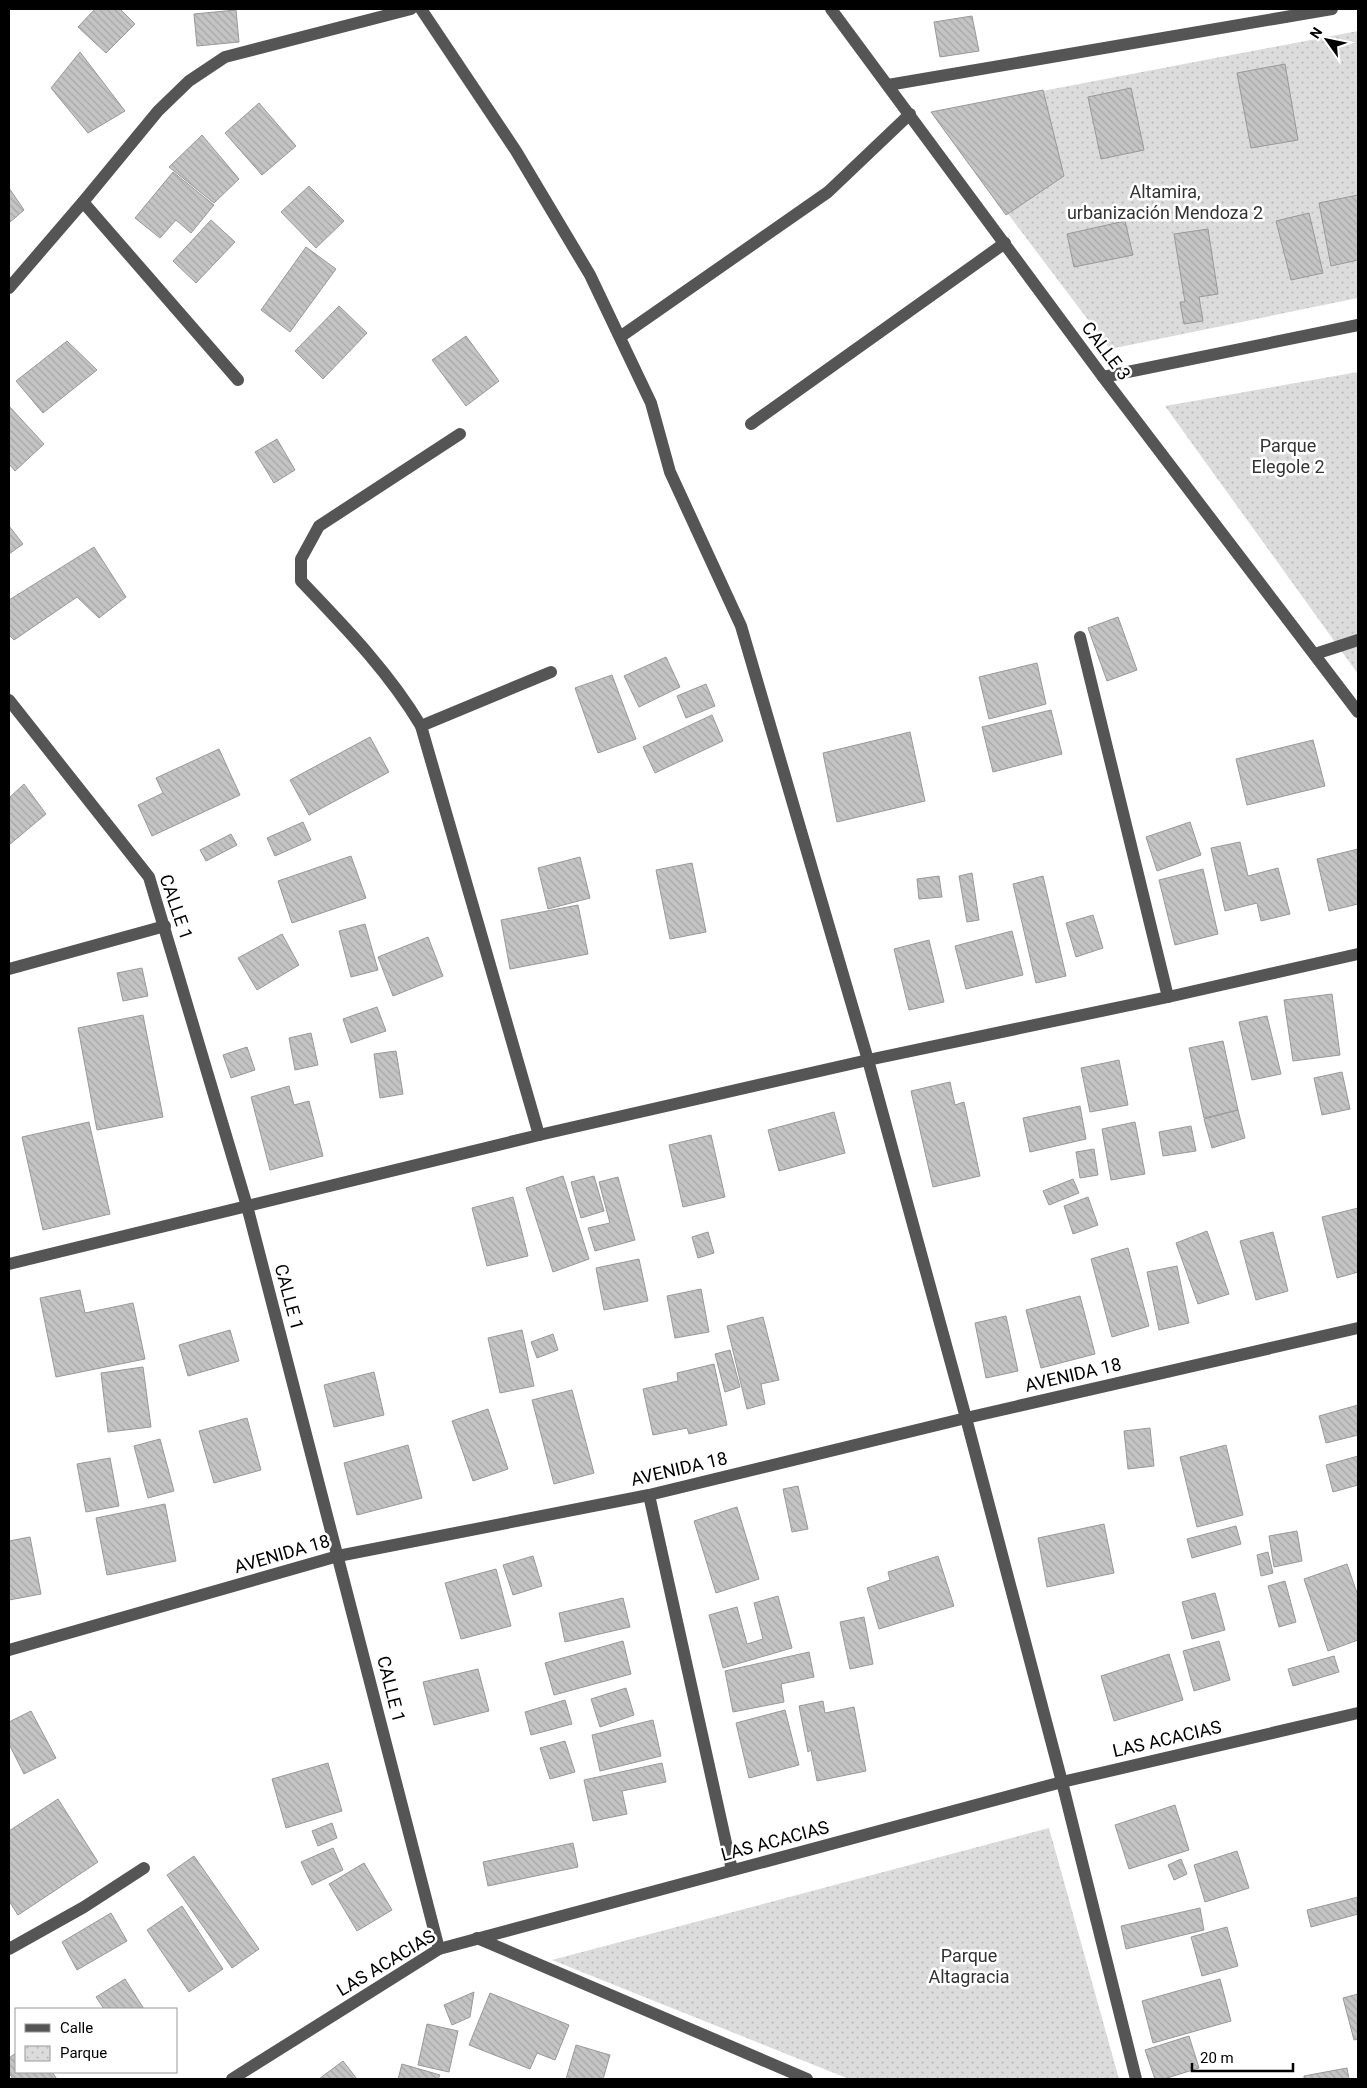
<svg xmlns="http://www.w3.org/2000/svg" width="1367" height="2088" font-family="Roboto,sans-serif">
	<defs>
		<pattern id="park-dots" width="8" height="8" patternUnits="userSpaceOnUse" patternTransform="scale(1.25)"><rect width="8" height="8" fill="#dcdcdc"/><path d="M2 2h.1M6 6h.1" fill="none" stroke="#bbb" stroke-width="1.8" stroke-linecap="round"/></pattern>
		<pattern id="building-back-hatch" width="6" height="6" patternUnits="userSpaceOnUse" patternTransform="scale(1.25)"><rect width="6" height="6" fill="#c4c4c4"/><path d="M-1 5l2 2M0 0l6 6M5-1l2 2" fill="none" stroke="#a7a7a7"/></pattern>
	</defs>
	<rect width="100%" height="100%" fill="#fff"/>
	<g fill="url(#park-dots)">
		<polygon points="1358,31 1358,298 1110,349 931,112"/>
		<polygon points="1358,372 1358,674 1165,406"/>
		<polygon points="1049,1828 1119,2079 849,2079 552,1960"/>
	</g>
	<g fill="url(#building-back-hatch)" stroke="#999">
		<polygon points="95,9 120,9 135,24 106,53 78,27"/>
		<polygon points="236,10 239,42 197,46 194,14"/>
		<polygon points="972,16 979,51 940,57 934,22"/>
		<polygon points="80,52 125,111 88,133 51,88"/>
		<polygon points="1285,64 1298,140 1251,148 1237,73"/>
		<polygon points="1131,88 1144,150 1101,159 1088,97"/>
		<polygon points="1043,90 1064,176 1006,215 931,112"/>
		<polygon points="259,103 296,146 262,175 225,133"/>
		<polygon points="202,135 239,179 214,203 169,167"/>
		<polygon points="173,172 214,205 191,233 176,220 160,238 135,218"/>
		<polygon points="309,186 344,221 316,248 281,212"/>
		<polygon points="9,188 24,210 9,223"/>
		<polygon points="1358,195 1358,260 1331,266 1319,203"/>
		<polygon points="1309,213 1323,273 1291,280 1276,221"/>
		<polygon points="211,220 235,242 196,283 173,261"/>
		<polygon points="1125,221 1133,255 1074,267 1067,234"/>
		<polygon points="1208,229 1218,294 1199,297 1203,321 1184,324 1180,302 1185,302 1174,234"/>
		<polygon points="306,247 336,269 290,332 261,310"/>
		<polygon points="339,306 367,333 323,379 295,351"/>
		<polygon points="466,336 499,381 466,406 432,360"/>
		<polygon points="67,341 97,370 43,413 16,381"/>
		<polygon points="9,406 44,444 15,471 9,464"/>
		<polygon points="277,439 295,470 274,483 255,452"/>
		<polygon points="9,526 23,544 9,554"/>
		<polygon points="94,547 126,597 99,618 77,597 14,640 9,635 9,600"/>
		<polygon points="1118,617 1137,670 1107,681 1088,628"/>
		<polygon points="666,657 680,687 639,707 624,676"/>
		<polygon points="1037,663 1046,704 989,719 979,677"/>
		<polygon points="612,675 636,739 598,753 575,688"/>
		<polygon points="706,684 715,706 686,718 677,696"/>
		<polygon points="1051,710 1062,754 993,772 982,727"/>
		<polygon points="712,715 723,741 655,773 643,747"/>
		<polygon points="910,732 925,801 837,822 823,753"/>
		<polygon points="370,737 389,772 309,815 290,780"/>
		<polygon points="1313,740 1325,786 1247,805 1236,759"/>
		<polygon points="219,749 240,795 152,836 138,805 163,793 156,778"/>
		<polygon points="24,784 46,814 9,845 9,798"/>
		<polygon points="303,822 311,840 275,856 267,838"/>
		<polygon points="1190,822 1201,855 1157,871 1146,837"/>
		<polygon points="231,834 237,845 206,861 200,850"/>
		<polygon points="1240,842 1248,876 1278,868 1290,914 1261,921 1257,903 1225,911 1211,848"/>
		<polygon points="1358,849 1358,904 1329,911 1317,859"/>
		<polygon points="351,856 366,898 292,923 278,881"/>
		<polygon points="580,857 590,898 548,909 538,868"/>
		<polygon points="692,863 706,932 670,939 656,870"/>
		<polygon points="1203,869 1218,934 1175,945 1159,880"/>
		<polygon points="972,873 979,920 967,922 959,876"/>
		<polygon points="939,876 942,897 919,899 917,879"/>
		<polygon points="1043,876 1066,976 1036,983 1013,884"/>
		<polygon points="578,905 588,954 510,969 501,920"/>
		<polygon points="1093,915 1103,948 1076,957 1066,923"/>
		<polygon points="365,924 378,970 351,977 339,931"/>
		<polygon points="1012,931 1023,975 966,989 955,946"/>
		<polygon points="282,934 299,965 257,990 238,958"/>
		<polygon points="428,937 443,976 393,996 378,957"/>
		<polygon points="929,940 944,1002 909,1010 894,949"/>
		<polygon points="142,968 148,996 123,1001 117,973"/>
		<polygon points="1332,994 1340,1055 1293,1061 1284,1000"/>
		<polygon points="377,1007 386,1031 351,1043 343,1019"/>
		<polygon points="143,1015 163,1117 97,1130 78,1028"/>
		<polygon points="1267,1016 1281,1074 1252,1080 1239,1022"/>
		<polygon points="311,1033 318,1065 295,1070 289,1038"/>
		<polygon points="1223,1041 1238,1110 1204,1118 1189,1048"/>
		<polygon points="247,1047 255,1070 231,1078 223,1055"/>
		<polygon points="396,1051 403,1094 380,1098 374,1054"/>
		<polygon points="1119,1060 1128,1105 1090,1112 1081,1068"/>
		<polygon points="1342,1072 1350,1109 1322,1115 1314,1078"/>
		<polygon points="950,1082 955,1105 964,1102 980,1176 933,1187 911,1091"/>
		<polygon points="289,1086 294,1105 309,1101 323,1156 270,1170 251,1097"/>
		<polygon points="1080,1106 1086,1139 1030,1152 1023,1118"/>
		<polygon points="1238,1110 1245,1138 1212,1148 1204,1119"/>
		<polygon points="834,1112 845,1153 779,1171 768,1130"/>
		<polygon points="89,1122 110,1214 43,1230 22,1137"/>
		<polygon points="1135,1122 1145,1174 1111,1180 1102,1129"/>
		<polygon points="1191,1126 1196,1151 1163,1156 1159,1132"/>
		<polygon points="711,1135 725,1197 683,1207 669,1145"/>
		<polygon points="1094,1149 1098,1175 1080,1178 1076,1152"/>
		<polygon points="563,1176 589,1259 553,1272 526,1188"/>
		<polygon points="594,1176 604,1211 581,1218 571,1182"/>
		<polygon points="618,1177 635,1240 595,1251 588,1228 610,1223 599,1182"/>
		<polygon points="1073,1179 1079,1193 1049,1205 1043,1191"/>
		<polygon points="513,1197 528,1256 487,1266 472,1208"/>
		<polygon points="1088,1197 1098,1225 1073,1234 1064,1206"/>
		<polygon points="1358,1208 1358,1272 1337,1278 1322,1217"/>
		<polygon points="1207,1231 1229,1294 1198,1304 1176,1243"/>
		<polygon points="708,1232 714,1253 698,1258 692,1237"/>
		<polygon points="1273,1232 1288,1291 1256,1300 1240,1241"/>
		<polygon points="1128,1248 1149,1326 1112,1337 1091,1259"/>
		<polygon points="639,1259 648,1301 604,1310 596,1268"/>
		<polygon points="1177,1266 1189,1323 1159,1330 1147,1272"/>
		<polygon points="701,1289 709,1332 675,1338 667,1296"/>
		<polygon points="80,1290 85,1313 133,1303 145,1359 56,1377 40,1298"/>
		<polygon points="1080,1296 1095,1354 1041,1368 1026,1310"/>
		<polygon points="1006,1316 1018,1371 986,1378 975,1323"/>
		<polygon points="763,1317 779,1380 761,1384 765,1404 747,1409 727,1326"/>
		<polygon points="230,1330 239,1361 188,1376 179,1345"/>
		<polygon points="522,1330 534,1386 500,1393 488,1338"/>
		<polygon points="553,1334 558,1350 537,1358 531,1342"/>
		<polygon points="730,1350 740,1387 725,1392 715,1354"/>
		<polygon points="714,1364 727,1425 689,1434 687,1428 653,1435 643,1389 678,1381 677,1373"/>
		<polygon points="143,1367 151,1427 108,1432 101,1373"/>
		<polygon points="374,1372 384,1415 334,1427 324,1385"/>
		<polygon points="572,1390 594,1473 554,1484 532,1400"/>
		<polygon points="1358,1405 1358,1435 1326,1443 1319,1416"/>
		<polygon points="488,1409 508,1469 473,1481 452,1421"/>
		<polygon points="247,1418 261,1470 214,1483 199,1431"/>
		<polygon points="1150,1428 1154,1466 1128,1469 1124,1431"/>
		<polygon points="160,1439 174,1491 148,1498 134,1446"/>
		<polygon points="408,1445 422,1498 357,1515 344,1463"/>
		<polygon points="1226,1445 1243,1515 1197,1527 1180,1457"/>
		<polygon points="1358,1456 1358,1485 1333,1492 1326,1465"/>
		<polygon points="110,1458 119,1506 86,1512 77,1464"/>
		<polygon points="798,1486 808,1529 792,1532 783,1489"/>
		<polygon points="165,1504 176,1561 107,1575 96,1518"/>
		<polygon points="737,1507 759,1579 716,1593 694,1521"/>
		<polygon points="1104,1524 1114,1573 1047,1587 1038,1538"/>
		<polygon points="1236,1526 1241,1544 1192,1558 1187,1539"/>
		<polygon points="1297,1531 1302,1561 1274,1567 1269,1536"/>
		<polygon points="30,1537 41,1594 9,1600 9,1541"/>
		<polygon points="1268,1552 1273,1573 1261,1576 1257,1555"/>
		<polygon points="533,1556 542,1586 513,1595 503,1565"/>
		<polygon points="938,1556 954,1606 879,1629 867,1588 890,1580 888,1572"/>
		<polygon points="1347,1564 1358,1596 1358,1640 1328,1651 1304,1579"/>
		<polygon points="496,1569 511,1626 461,1639 445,1583"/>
		<polygon points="1285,1581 1296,1622 1279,1627 1268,1586"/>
		<polygon points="1215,1593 1225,1630 1192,1639 1182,1602"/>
		<polygon points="778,1596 792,1648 723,1668 709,1615 737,1607 747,1644 763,1639 754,1603"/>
		<polygon points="623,1598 630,1627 565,1642 559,1613"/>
		<polygon points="864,1617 873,1664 850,1669 840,1622"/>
		<polygon points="623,1641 631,1674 554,1695 545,1663"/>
		<polygon points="1219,1641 1230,1680 1194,1691 1183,1651"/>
		<polygon points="809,1652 814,1677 781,1684 784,1702 733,1712 725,1671"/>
		<polygon points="1169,1654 1183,1700 1114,1721 1101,1676"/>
		<polygon points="1334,1656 1339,1672 1293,1686 1288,1669"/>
		<polygon points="478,1669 489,1711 434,1725 423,1682"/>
		<polygon points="626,1688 634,1715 600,1727 591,1699"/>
		<polygon points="565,1700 572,1724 531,1735 525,1712"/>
		<polygon points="823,1701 825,1713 854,1707 866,1771 817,1781 811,1750 808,1752 799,1706"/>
		<polygon points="785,1710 799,1765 749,1778 736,1723"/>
		<polygon points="31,1711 56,1758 24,1774 9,1744 9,1722"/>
		<polygon points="653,1720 661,1756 600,1771 592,1735"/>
		<polygon points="565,1741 575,1772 550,1779 540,1748"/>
		<polygon points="328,1763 342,1811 286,1828 272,1779"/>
		<polygon points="662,1763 666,1782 622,1791 627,1814 593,1821 584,1780"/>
		<polygon points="58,1799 98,1862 18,1915 9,1901 9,1831"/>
		<polygon points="1175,1805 1189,1850 1129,1869 1115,1825"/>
		<polygon points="332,1823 337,1838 318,1846 312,1831"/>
		<polygon points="573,1843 578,1867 488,1886 483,1862"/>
		<polygon points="333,1848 343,1870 312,1885 301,1862"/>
		<polygon points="1237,1851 1249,1888 1205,1902 1194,1865"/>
		<polygon points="194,1856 259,1949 232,1968 167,1875"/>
		<polygon points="1181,1859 1187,1874 1174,1880 1168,1865"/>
		<polygon points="364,1863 392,1910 357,1931 329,1884"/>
		<polygon points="1358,1897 1358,1914 1311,1927 1307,1910"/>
		<polygon points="182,1906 223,1969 189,1992 147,1930"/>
		<polygon points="1200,1908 1204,1930 1126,1949 1121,1926"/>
		<polygon points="111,1913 127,1941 77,1970 62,1942"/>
		<polygon points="1227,1927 1238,1966 1202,1976 1191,1937"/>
		<polygon points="125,1979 144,2009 104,2009 96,1997"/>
		<polygon points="1220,1979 1231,2021 1153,2043 1142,2001"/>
		<polygon points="474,1992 470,2017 452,2025 444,2005"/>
		<polygon points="490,1993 569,2025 555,2060 537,2053 530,2069 469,2045"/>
		<polygon points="1358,1994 1358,2039 1354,2040 1343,1998"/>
		<polygon points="427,2024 458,2031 449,2072 418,2065"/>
		<polygon points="1189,2036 1199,2068 1164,2079 1155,2079 1145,2050"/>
		<polygon points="576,2045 610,2055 603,2079 566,2079"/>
		<polygon points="16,2053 16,2072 52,2072 57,2079 13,2079 9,2073 9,2058"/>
		<polygon points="343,2061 357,2079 319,2079"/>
		<polygon points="402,2064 440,2075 438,2079 398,2079"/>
		<polygon points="1347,2068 1349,2079 1304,2079 1304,2076"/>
	</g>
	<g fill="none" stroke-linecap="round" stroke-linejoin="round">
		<g stroke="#555" stroke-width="12">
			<polyline points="421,9 516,151 590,275 651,403 670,472 741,626 868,1060 966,1418 1062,1782 1136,2079"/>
			<polyline points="831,9 1103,377 1358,712"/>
			<polyline points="888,85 1332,9"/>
			<polyline points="83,202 238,380"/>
			<polyline points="9,288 83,202 158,111 189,81 225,57 411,9"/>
			<polyline points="620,337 828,192 910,114"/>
			<polyline points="1103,377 1358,325"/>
			<polyline points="751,424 1005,243"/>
			<path d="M460,434L319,526L301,559V581C344,626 389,672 421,726L539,1135"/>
			<polyline points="1080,637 1168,997"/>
			<polyline points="1315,654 1358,640"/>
			<polyline points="9,700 149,877 247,1206 439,1949"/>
			<polyline points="421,726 551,672"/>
			<polyline points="9,969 165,926"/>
			<polyline points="9,1264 539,1135 868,1060 1168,997 1358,954"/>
			<polyline points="649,1495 732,1870"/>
			<polyline points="9,1650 338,1556 649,1495 966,1418 1358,1328"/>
			<polyline points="477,1938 807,2079"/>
			<polyline points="9,1949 84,1907 144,1868"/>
			<polyline points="232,2079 439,1949 1062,1782 1358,1713"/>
		</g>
	</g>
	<g text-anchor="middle" stroke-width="5" stroke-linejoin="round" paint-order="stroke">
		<g font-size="18" fill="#333" stroke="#fff">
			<text x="1165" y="198">Altamira,<tspan x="1165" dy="21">urbanización Mendoza 2</tspan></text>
			<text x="1288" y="452">Parque<tspan x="1288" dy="21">Elegole 2</tspan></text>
			<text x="969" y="1962">Parque<tspan x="969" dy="21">Altagracia</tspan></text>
		</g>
		<g font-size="18" fill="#000" stroke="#fff">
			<text transform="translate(1106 351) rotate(53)" y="6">CALLE 3</text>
			<text transform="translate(176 907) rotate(71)" y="6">CALLE 1</text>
			<text transform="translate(289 1297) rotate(75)" y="6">CALLE 1</text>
			<text transform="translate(1073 1375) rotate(-13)" y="6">AVENIDA 18</text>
			<text transform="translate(679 1469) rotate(-13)" y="6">AVENIDA 18</text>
			<text transform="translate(282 1554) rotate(-16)" y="6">AVENIDA 18</text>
			<text transform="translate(391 1689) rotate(76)" y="6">CALLE 1</text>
			<text transform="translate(1167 1739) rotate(-13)" y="6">LAS ACACIAS</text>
			<text transform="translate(775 1841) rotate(-15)" y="6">LAS ACACIAS</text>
			<text transform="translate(386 1963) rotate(-31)" y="6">LAS ACACIAS</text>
		</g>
	</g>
	<rect width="1367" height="2088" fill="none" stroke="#000000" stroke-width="20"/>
	<rect x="15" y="2008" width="162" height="65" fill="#ffffff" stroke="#999999"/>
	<rect x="25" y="2024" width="25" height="8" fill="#555555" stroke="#999999"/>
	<text x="60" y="2033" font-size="15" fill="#000000">Calle</text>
	<rect x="25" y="2046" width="25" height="15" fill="url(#park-dots)" stroke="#999999"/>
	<text x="60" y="2058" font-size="15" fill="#000000">Parque</text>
	<g transform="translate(1327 40) rotate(303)" stroke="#ffffff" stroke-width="4" paint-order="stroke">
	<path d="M0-4L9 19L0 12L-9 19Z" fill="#000000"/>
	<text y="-8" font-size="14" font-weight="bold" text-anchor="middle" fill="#000000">N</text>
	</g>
	<path d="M1192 2063v8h101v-8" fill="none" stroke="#000000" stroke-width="2.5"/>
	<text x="1200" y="2063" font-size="15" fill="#000000" stroke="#ffffff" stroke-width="4" paint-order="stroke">20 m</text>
</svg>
